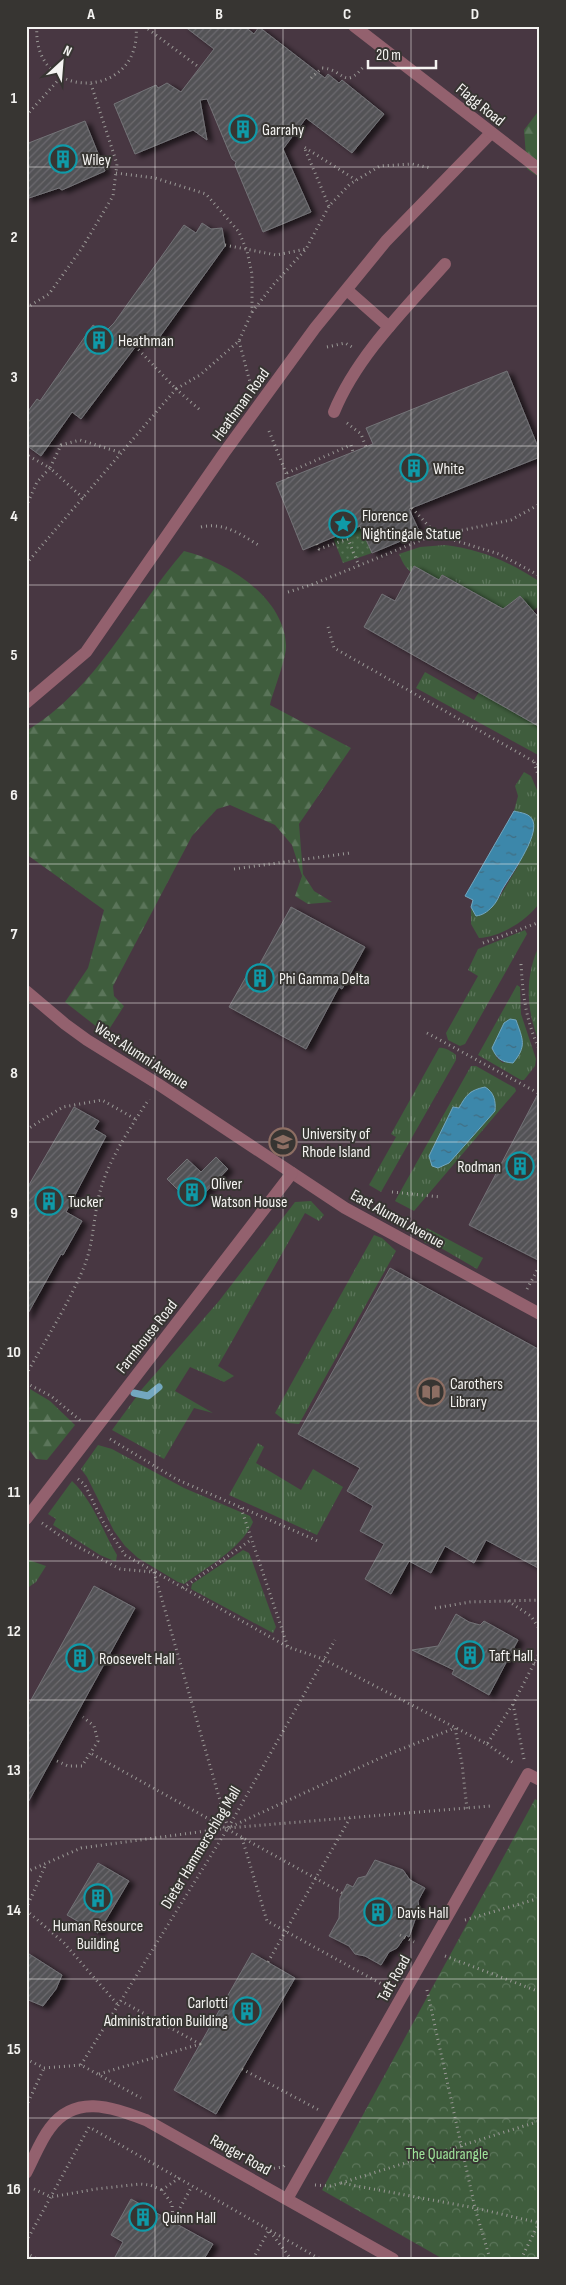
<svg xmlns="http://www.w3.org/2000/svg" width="566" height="2285" font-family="'Sofia Sans Condensed',sans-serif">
	<defs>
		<pattern id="grass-tufts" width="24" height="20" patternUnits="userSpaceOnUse" patternTransform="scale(1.25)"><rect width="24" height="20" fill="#3f5d3d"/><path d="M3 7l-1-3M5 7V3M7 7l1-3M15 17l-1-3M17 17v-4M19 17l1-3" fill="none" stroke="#5b755a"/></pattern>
		<pattern id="forest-firs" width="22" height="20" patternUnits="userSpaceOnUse" patternTransform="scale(1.25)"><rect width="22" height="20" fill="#3f5d3d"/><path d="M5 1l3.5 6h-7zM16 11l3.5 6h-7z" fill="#5b755a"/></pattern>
		<pattern id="park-crowns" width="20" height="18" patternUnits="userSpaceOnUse" patternTransform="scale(1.25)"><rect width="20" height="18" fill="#3f5d3d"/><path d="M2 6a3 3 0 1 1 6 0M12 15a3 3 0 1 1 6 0" fill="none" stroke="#5b755a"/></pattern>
		<pattern id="garden-dots" width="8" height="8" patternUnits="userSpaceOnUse" patternTransform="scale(1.25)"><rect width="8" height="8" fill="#3f5d3d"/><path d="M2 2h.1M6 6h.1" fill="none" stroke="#5b755a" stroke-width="1.8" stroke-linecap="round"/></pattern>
		<pattern id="water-ripples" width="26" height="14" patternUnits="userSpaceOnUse" patternTransform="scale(1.25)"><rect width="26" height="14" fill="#3c87aa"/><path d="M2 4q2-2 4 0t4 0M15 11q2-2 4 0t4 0" fill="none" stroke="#416e83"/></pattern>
		<pattern id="building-hatch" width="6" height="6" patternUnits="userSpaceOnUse" patternTransform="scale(1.25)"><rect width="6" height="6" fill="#535256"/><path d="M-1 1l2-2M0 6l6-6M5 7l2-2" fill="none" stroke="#6c6b6f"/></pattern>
		<filter id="shadow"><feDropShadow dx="5.5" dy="3" stdDeviation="2.5" flood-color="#0009"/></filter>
	</defs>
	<rect width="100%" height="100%" fill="#373532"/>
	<rect fill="#483742" x="26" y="26" width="514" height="2233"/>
	<g fill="url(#grass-tufts)" fill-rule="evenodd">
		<path d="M445,545C480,549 510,562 540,582V605L533,611L520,596L503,609L443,575L439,580C416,574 408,577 399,554L420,547Z"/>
		<polygon points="425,672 474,700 479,692 540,727 540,756 416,688"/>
		<path d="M524,772L531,776L540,797V902C528,920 501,937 479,938L471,924V907L476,916L499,898L518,866L524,851L532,837L527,814L514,811L518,796L515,786Z"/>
		<polygon points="525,930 527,934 465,1044 460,1046 448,1040 446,1033 478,976 468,970 478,949"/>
		<path d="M540,944V1044C526,1011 524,976 540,944Z"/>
		<path d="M517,985L520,987L521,1014L536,1059L535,1066L524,1080H521L478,1055ZM516,1020L523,1044L503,1063L497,1058L492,1048Z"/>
		<path d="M439,1048C445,1047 452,1052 456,1055V1060L381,1192L369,1185L396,1137L391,1134Z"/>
		<path d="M471,1066H476L515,1088L516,1091L414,1211L395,1201ZM453,1107L459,1108L429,1156Z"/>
		<polygon points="311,1201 324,1215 319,1221 305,1213 218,1366 234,1376 224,1382 190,1367 175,1391 213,1413 194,1408 164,1459 112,1430 142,1389 219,1301 295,1202"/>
		<polygon points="427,1228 483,1258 477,1269 434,1244 425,1243 422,1238"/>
		<polygon points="374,1235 382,1238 396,1251 299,1424 288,1423 275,1413"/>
		<polygon points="258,1443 264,1447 256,1463 301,1490 313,1469 343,1487 317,1535 229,1495"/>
		<path d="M98,1445L112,1449L184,1488L250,1516L253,1522C243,1547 206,1568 184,1584L178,1582L138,1558L125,1546L114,1531L87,1477L81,1469Z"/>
		<path d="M72,1481C93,1501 102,1530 117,1555L116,1561H114L100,1555L53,1525L56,1519L48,1514Z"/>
		<polygon points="243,1550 249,1553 251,1558 276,1627 273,1633 191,1589 192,1584"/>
		<polygon points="26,1559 46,1566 36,1582 26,1589"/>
	</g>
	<g fill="url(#forest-firs)">
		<polygon points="540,109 540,178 527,169 524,130"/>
		<path d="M184,551C226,561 284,597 286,645C287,657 273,692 270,705L351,748L299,824L303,874L314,891L332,902L308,904L295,896L302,876L292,845L275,825L230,805L217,809L192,836L113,986L114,996L124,1006L108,1031L97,1027L65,1002L88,968L104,910L26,854V731C97,689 132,611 184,551Z"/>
		<polygon points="30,1389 50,1401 75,1425 47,1460 36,1459 27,1447"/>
	</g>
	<polygon fill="url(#park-crowns)" points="535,1799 540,1802 540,2259 443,2259 322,2190"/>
	<polygon fill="url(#garden-dots)" points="345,493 372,553 343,563 319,503"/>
	<g fill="url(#water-ripples)" stroke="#73a7bf">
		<path d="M514,811C521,813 530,813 533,821C539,837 510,876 502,890C499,896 497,902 492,907C487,912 483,915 476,916L471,907L473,900L465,896Z"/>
		<path d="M510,1019L516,1020C523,1040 527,1046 513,1063C501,1062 497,1059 492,1048L504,1023Z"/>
		<path d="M485,1087C494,1092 496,1101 495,1111L449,1163L438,1168L432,1166L429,1156L453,1107L459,1108C466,1095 470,1090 485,1087Z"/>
	</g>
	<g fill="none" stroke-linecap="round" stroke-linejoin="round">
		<polyline stroke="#73a7bf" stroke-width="7" points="134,1393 148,1396 159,1387"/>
	</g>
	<g fill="url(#building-hatch)" stroke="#737377" filter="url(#shadow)">
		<polygon points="184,26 244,26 254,34 259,27 325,78 328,74 339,83 342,80 384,114 352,153 306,118 283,149 311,212 263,232 235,165 236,162 232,159 207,99 200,100 207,140 193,130 135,154 114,104 156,85 158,88 167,83 181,92 214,49"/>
		<polygon points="85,121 105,171 62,190 59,188 26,199 26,144"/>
		<polygon points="202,223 211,229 222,228 225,246 156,342 145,334 81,419 72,412 41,456 26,445 26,414 37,399 40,401 93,325 104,333 114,323 184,225 196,233"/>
		<polygon points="507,371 540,452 540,457 409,509 420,533 372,553 360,526 303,550 276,483 373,444 366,428"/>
		<polygon points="414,566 439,580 442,575 503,609 520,596 540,619 540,727 364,627 382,594 395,601"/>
		<polygon points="291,907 365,947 342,989 339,987 306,1049 229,1007 252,966 257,969"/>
		<polygon points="540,1090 540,1261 469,1225"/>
		<polygon points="74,1107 99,1121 94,1129 106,1136 66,1212 82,1221 63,1255 61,1254 26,1317 26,1190"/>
		<polygon points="216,1157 228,1169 193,1205 167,1179 187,1159 201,1172"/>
		<polygon points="390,1268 540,1350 540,1569 486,1540 474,1563 445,1546 431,1573 409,1561 391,1594 365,1579 384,1544 360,1531 373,1506 347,1491 360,1468 298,1434"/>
		<polygon points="94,1586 135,1608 26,1806 26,1709"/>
		<polygon points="456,1614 469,1622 480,1625 484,1621 518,1640 489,1695 452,1674 454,1670 412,1650 438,1646"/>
		<polygon points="375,1860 403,1870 410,1880 425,1888 418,1901 419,1908 409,1937 406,1935 397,1948 389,1952 381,1965 365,1956 355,1954 349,1946 329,1936 339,1918 340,1898 347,1884 353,1887 358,1878 366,1876"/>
		<polygon points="98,1863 129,1881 98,1933 67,1915"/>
		<polygon points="26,1952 62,1975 56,1989 43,2006 26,1999"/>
		<polygon points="252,1953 295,1978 216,2114 174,2090"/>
		<polygon points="131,2199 213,2244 204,2259 114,2259 123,2242 111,2235"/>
	</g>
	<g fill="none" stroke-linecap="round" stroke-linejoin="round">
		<g stroke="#9a9996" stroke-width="3" stroke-dasharray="1 4" stroke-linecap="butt">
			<path d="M37,26C31,103 143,101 136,26"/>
			<polyline points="144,26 200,68"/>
			<path d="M311,78L322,68C344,69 344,91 364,66"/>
			<polyline points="26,116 61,77"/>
			<polyline points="116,173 155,178 206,194 239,232 247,251 252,274 252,312 239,341 200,375 176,389 137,348"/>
			<polyline points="329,206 304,147 356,180"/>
			<polyline points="225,245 276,255 306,249"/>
			<polyline points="26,308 49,294 82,248 113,196 117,164 91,84"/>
			<polyline points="252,312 274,284 306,249 329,206 350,184 380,166 412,164 431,168"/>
			<polyline points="239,341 251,386"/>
			<polyline points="327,347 345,343 352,347"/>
			<polyline points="347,423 361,434 366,447"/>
			<polyline points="269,431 288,478"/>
			<polyline points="287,473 351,445 353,452"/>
			<polyline points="83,498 50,468 61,445 80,440 122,453"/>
			<polyline points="26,507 37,482 50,468 27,455"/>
			<polyline points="412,508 437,535 499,554 540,576"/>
			<path d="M201,527C224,522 240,534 260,546"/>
			<polyline points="317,544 319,549 348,539 359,566"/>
			<polyline points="26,564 176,389 200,410"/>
			<polyline points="288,592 311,585 429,537 511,520 540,504"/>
			<polyline points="537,616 540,614"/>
			<polyline points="328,627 334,648 540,765"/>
			<polyline points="534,762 540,781"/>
			<polyline points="234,869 350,853"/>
			<polyline points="483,943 540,922"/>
			<path d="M521,964C523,997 526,1021 540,1051"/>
			<polyline points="427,1033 540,1094"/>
			<polyline points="26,1130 63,1107 102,1100 137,1120"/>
			<polyline points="392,1192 441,1197"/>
			<polyline points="527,1289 540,1265"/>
			<path d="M26,1375C46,1339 68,1305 84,1267C95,1240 93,1210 103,1182C113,1153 132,1125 149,1099"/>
			<polyline points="26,1383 51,1396 81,1421"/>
			<polyline points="110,1439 176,1479 320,1542"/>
			<polyline points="78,1479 85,1485 102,1520 125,1555 288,1647 323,1659 487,1744 513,1704"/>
			<polyline points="241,1508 288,1647"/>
			<polyline points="42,1523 69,1542 120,1569 153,1572"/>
			<polyline points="154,1572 228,1828 389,1754 455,1728 462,1764 467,1809"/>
			<polyline points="183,1588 252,1539"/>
			<polyline points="508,1601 531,1616 540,1630"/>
			<polyline points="435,1608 470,1602 540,1600"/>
			<polyline points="534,1663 540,1666"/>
			<polyline points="26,1684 28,1685"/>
			<polyline points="487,1744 515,1764"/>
			<polyline points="92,1754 342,1893"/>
			<polyline points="524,1759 513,1704 540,1652"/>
			<polyline points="57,1761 68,1766 82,1766 98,1741 94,1726 83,1717"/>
			<polyline points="242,1838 267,1921 387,1987"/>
			<polyline points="26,1872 81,1848 228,1828 491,1806"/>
			<polyline points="26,1909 46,1864"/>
			<polyline points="26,1910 64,1943 118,2005"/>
			<polyline points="465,1920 540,1898"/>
			<polyline points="400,1935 414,1942"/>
			<polyline points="445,1956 540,1992"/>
			<polyline points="268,1962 350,1818"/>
			<polyline points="427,1990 475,2208 490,2259"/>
			<polyline points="26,2059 44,2068"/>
			<polyline points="81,2065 228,1828 335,1640"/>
			<polyline points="44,2068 81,2065 141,2098"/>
			<polyline points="242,2069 319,2110"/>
			<polyline points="99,2074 200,2044 121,2001"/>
			<polyline points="26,2107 44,2068"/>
			<polyline points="269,2169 283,2167 286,2164"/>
			<polyline points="179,2178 162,2190 172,2204 173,2221 192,2186"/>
			<polyline points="341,2183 540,2121"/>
			<polyline points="315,2185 330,2186 341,2183 475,2208 540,2223"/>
			<polyline points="34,2189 51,2197 96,2189 140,2184 150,2185 162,2190"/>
			<polyline points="26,2242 89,2127 320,2259"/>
			<polyline points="26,2253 37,2259"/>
			<polyline points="253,2259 269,2230 291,2259"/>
			<polyline points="521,2259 539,2223"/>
		</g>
		<g stroke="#93616e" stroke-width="12">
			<polyline points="347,290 389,327"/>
			<path d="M334,412C357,356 405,309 445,264"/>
		</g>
		<g stroke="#93616e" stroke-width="12">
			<polyline points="26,703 86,652 224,453 315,328 386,241 491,133"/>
			<polyline points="26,991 65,1024 87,1040 158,1084 345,1208 540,1314"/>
			<polyline points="26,1519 292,1173"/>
			<path d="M26,2173C34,2158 40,2141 50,2128C76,2093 113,2108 146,2120L393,2259"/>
			<polyline points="287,2199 528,1774 540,1780"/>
		</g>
		<polyline stroke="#93616e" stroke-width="12" points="354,26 540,170"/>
	</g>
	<path fill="none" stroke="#f4f3f1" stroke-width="1" stroke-opacity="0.55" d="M155,26V2259M283,26V2259M411,26V2259M26,167H540M26,306H540M26,446H540M26,585H540M26,724H540M26,864H540M26,1003H540M26,1142H540M26,1282H540M26,1421H540M26,1561H540M26,1700H540M26,1839H540M26,1979H540M26,2118H540"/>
	<defs>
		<g id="building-ring" transform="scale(1.4375)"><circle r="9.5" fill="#373532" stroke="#0f9aa8" stroke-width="1.5"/><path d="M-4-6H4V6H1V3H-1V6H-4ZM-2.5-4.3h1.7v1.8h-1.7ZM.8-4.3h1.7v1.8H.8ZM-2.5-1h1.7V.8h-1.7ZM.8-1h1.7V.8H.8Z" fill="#0f9aa8"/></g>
		<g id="sight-ring" transform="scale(1.4375)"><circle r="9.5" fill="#373532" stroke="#0f9aa8" stroke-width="1.5"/><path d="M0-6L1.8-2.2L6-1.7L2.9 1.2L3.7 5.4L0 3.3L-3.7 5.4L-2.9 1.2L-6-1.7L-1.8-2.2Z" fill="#0f9aa8"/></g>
		<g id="university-ring" transform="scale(1.4375)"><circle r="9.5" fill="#373532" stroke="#8d6e63" stroke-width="1.5"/><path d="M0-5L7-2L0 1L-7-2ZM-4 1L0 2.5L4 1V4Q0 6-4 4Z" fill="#8d6e63"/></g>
		<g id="library-ring" transform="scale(1.4375)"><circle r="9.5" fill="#373532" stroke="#8d6e63" stroke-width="1.5"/><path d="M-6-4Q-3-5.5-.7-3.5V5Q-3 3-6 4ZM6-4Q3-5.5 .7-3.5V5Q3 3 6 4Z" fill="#8d6e63"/></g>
	</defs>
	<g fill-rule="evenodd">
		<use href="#building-ring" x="243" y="129"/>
		<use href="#building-ring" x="63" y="159"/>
		<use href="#building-ring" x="99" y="340"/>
		<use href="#building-ring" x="414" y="468"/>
		<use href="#sight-ring" x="343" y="524"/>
		<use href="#building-ring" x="260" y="978"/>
		<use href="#university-ring" x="283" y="1142"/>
		<use href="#building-ring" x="520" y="1166"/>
		<use href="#building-ring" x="192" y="1192"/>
		<use href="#building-ring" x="49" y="1201"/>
		<use href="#library-ring" x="431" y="1392"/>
		<use href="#building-ring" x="470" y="1655"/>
		<use href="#building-ring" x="80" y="1658"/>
		<use href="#building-ring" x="98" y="1898"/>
		<use href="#building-ring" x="378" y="1912"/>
		<use href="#building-ring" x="247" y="2011"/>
		<use href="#building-ring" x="143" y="2217"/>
	</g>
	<g text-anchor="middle" stroke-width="4" stroke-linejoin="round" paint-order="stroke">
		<g font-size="16" fill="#f4f3f1" stroke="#373532">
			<text transform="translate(481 104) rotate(39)" y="6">Flagg Road</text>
			<text transform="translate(240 404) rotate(-54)" y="6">Heathman Road</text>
			<text transform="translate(142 1055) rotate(33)" y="6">West Alumni Avenue</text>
			<text transform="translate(398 1218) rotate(29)" y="6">East Alumni Avenue</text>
			<text transform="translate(146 1336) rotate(-52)" y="6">Farmhouse Road</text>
			<text transform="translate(200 1847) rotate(-59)" y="6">Dieter Hammerschlag Mall</text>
			<text transform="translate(393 1978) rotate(-61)" y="6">Taft Road</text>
			<text transform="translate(241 2154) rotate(29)" y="6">Ranger Road</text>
		</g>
		<g font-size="16" fill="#f4f3f1" stroke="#373532" text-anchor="start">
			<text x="262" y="135">Garrahy</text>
			<text x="82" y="165">Wiley</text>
			<text x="118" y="346">Heathman</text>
			<text x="433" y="474">White</text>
			<text x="362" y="521">Florence<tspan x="362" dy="18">Nightingale Statue</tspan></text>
			<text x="279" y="984">Phi Gamma Delta</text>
			<text x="302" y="1139">University of<tspan x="302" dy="18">Rhode Island</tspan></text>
			<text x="501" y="1172" text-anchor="end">Rodman</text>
			<text x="211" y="1189">Oliver<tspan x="211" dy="18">Watson House</tspan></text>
			<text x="68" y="1207">Tucker</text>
			<text x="450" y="1389">Carothers<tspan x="450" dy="18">Library</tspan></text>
			<text x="489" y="1661">Taft Hall</text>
			<text x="99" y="1664">Roosevelt Hall</text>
			<text x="397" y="1918">Davis Hall</text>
			<text x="98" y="1931" text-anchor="middle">Human Resource<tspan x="98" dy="18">Building</tspan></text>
			<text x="228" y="2008" text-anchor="end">Carlotti<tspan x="228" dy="18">Administration Building</tspan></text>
			<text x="162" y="2223">Quinn Hall</text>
		</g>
		<g font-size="16" fill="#9ee39a" stroke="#373532">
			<text x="447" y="2159">The Quadrangle</text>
		</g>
	</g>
	<rect width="566" height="2285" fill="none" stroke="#373532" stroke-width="55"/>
	<g transform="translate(62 62) rotate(26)" stroke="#373532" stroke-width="4" paint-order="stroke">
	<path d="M0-4L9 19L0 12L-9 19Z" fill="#f4f3f1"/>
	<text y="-8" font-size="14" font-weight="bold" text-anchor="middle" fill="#f4f3f1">N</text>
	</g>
	<path d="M368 60v8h68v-8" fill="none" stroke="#f4f3f1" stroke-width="2.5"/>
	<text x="376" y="60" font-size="15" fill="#f4f3f1" stroke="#373532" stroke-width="4" paint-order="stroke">20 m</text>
	<rect x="28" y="28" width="510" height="2230" fill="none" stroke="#f4f3f1" stroke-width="2"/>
	<g font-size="16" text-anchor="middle" font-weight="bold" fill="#f4f3f1">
		<text x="91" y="19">A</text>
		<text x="219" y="19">B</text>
		<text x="347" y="19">C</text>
		<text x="475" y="19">D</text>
		<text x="14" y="103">1</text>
		<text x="14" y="242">2</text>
		<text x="14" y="382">3</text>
		<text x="14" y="521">4</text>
		<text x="14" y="660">5</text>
		<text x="14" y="800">6</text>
		<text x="14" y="939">7</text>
		<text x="14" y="1078">8</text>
		<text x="14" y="1218">9</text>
		<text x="14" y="1357">10</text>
		<text x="14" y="1497">11</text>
		<text x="14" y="1636">12</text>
		<text x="14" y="1775">13</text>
		<text x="14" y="1915">14</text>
		<text x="14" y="2054">15</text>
		<text x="14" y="2194">16</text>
	</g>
</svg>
